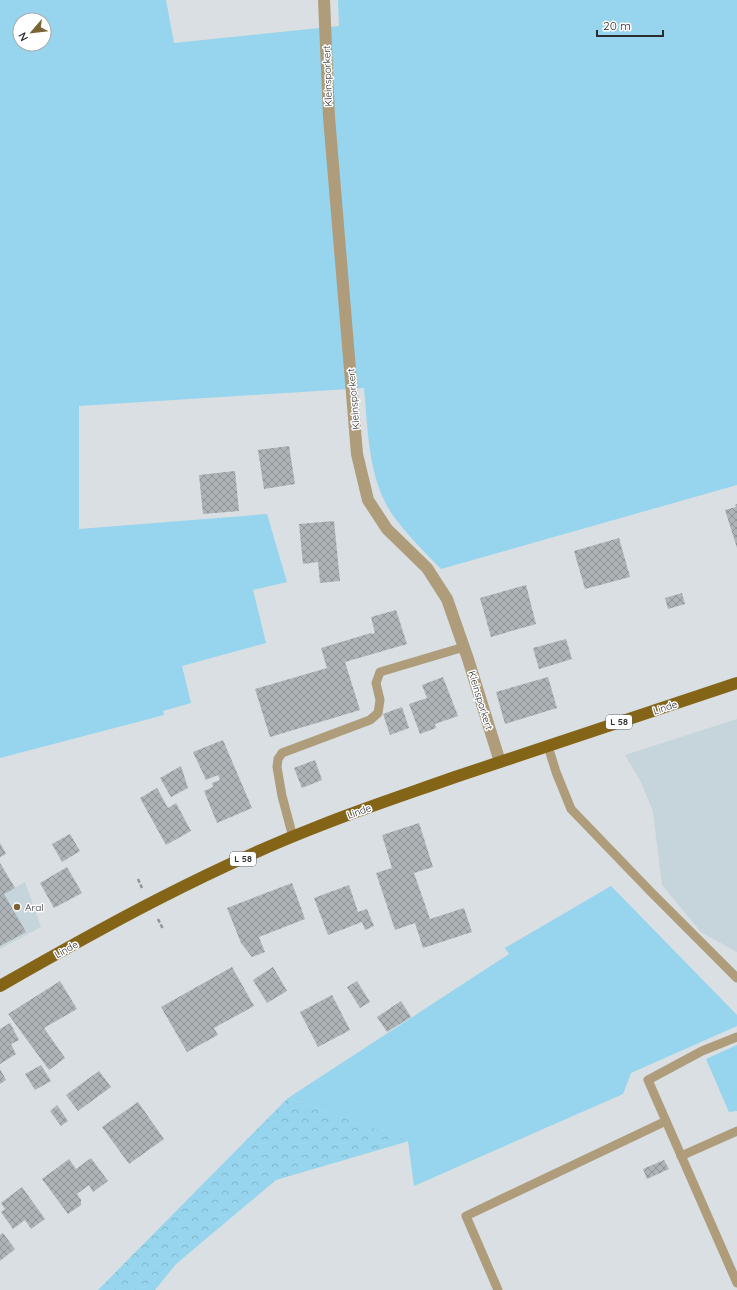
<svg xmlns="http://www.w3.org/2000/svg" width="737" height="1290" font-family="Quicksand,sans-serif">
	<defs>
		<pattern id="forest-crowns" width="20" height="18" patternUnits="userSpaceOnUse"><rect width="20" height="18" fill="#96d5ed"/><path d="M2 6a3 3 0 1 1 6 0M12 15a3 3 0 1 1 6 0" fill="none" stroke="#81b7cc"/></pattern>
		<pattern id="building-cross-hatch" width="8" height="8" patternUnits="userSpaceOnUse"><rect width="8" height="8" fill="#adb3b6"/><path d="M0 0l8 8M0 8l8-8" fill="none" stroke="#8d9294"/></pattern>
	</defs>
	<rect width="100%" height="100%" fill="#d9dfe2"/>
	<g fill="#c6d4db">
		<polygon points="737,719 737,952 701,932 662,885 653,812 641,782 625,755"/>
		<polygon points="25,882 41,927 0,949 0,896"/>
	</g>
	<g fill="#96d5ed" fill-rule="evenodd">
		<path d="M0,0H166L174,43L339,26L338,0H737V485L441,569C424,551 406,534 392,514C368,478 368,430 364,388L79,406V529L267,514L287,582L253,590L266,643L182,666L191,703L163,711L164,715L0,758ZM20,20H44V44H20Z"/>
		<polygon points="611,886 737,1015 737,1026 631,1073 623,1094 414,1186 408,1141 288,1098 509,954 505,948"/>
		<polygon points="737,1045 737,1111 729,1112 706,1059"/>
	</g>
	<polygon fill="url(#forest-crowns)" points="288,1098 409,1141 276,1180 176,1264 155,1290 98,1290"/>
	<g fill="url(#building-cross-hatch)">
		<polygon points="289,446 295,484 264,489 258,450"/>
		<polygon points="235,471 239,511 203,514 199,475"/>
		<polygon points="737,504 737,548 725,510 736,507 735,505"/>
		<polygon points="334,521 340,581 320,583 318,562 303,564 299,524"/>
		<polygon points="619,538 630,577 585,589 574,551"/>
		<polygon points="526,585 536,624 491,637 480,598"/>
		<polygon points="682,593 685,604 668,609 665,598"/>
		<polygon points="396,610 407,644 345,662 360,710 270,737 255,689 327,668 321,648 371,633 372,634 375,633 371,617"/>
		<polygon points="566,639 572,659 539,669 533,648"/>
		<polygon points="443,677 458,716 435,724 436,728 420,734 409,704 427,698 422,685"/>
		<polygon points="548,677 557,708 505,724 496,692"/>
		<polygon points="402,707 409,728 390,735 383,714"/>
		<polygon points="223,740 252,808 217,823 204,791 213,787 212,783 220,780 218,775 206,780 193,752"/>
		<polygon points="315,760 322,780 302,788 294,768"/>
		<polygon points="181,766 188,788 171,797 160,778"/>
		<polygon points="157,788 168,808 176,803 191,831 166,845 140,798"/>
		<polygon points="419,823 433,867 414,873 430,919 464,908 472,932 423,948 415,923 395,930 376,873 392,868 382,835"/>
		<polygon points="70,834 80,851 62,862 52,844"/>
		<polygon points="0,843 6,854 0,857"/>
		<polygon points="0,863 15,888 4,894 26,932 0,946"/>
		<polygon points="67,867 82,893 54,908 40,883"/>
		<polygon points="292,883 305,919 259,937 265,952 252,957 241,943 227,908"/>
		<polygon points="349,885 358,912 367,909 374,926 365,930 362,922 328,935 314,898"/>
		<polygon points="232,967 254,1006 214,1028 218,1035 187,1052 161,1007"/>
		<polygon points="273,967 287,991 267,1003 253,980"/>
		<polygon points="60,981 77,1009 44,1028 65,1058 49,1070 8,1014"/>
		<polygon points="357,981 370,1002 360,1008 347,987"/>
		<polygon points="332,995 350,1030 318,1047 300,1012"/>
		<polygon points="401,1001 411,1017 387,1032 377,1017"/>
		<polygon points="10,1023 19,1040 11,1044 16,1054 0,1064 0,1029"/>
		<polygon points="41,1065 51,1081 35,1090 25,1074"/>
		<polygon points="0,1069 6,1080 0,1084"/>
		<polygon points="99,1071 111,1087 78,1111 66,1095"/>
		<polygon points="138,1102 164,1139 129,1164 102,1127"/>
		<polygon points="57,1105 68,1121 61,1126 50,1111"/>
		<polygon points="91,1158 108,1181 93,1192 89,1185 77,1194 81,1200 81,1205 68,1214 42,1179 69,1159 76,1169"/>
		<polygon points="664,1160 669,1169 647,1179 643,1169"/>
		<polygon points="22,1187 45,1219 31,1229 25,1220 13,1229 1,1212 5,1209 1,1203"/>
		<polygon points="3,1233 15,1249 0,1261 0,1235"/>
	</g>
	<g fill="none" stroke-linecap="round" stroke-linejoin="round">
		<g stroke="#919597" stroke-width="2.5" stroke-dasharray="4 2" stroke-linecap="butt">
			<polyline points="138,879 142,888"/>
			<polyline points="158,919 163,929"/>
		</g>
		<g stroke="#ae9c7a" stroke-width="9">
			<polyline points="548,746 556,772 571,809 651,892 737,978"/>
			<polyline points="293,837 282,796 277,767 278,759 282,753 370,720 378,713 380,700 376,683 380,672 464,647"/>
			<polyline points="737,1037 702,1051 648,1080 737,1283"/>
			<polyline points="681,1156 737,1131"/>
			<polyline points="498,1290 466,1216 666,1121"/>
		</g>
		<polyline stroke="#ae9c7a" stroke-width="12" points="324,0 329,117 357,454 368,500 387,529 427,568 447,599 468,659 500,762"/>
		<path stroke="#846417" stroke-width="12" d="M0,986C103,927 208,869 319,826C364,808 410,793 455,777C549,745 643,714 737,683"/>
	</g>
	<circle fill="#7b6434" stroke="#fff" stroke-width="1.5" cx="17" cy="907" r="4"/>
	<g text-anchor="middle" stroke-width="3" stroke-linejoin="round" paint-order="stroke">
		<g fill="#fff" stroke="#6a6b6c" stroke-width="1">
			<rect x="606" y="715" width="26" height="14" rx="3"/>
			<rect x="230" y="852" width="26" height="14" rx="3"/>
		</g>
		<g font-size="9" font-weight="bold" fill="#2a2c2d">
			<text x="619" y="725">L 58</text>
			<text x="243" y="862">L 58</text>
		</g>
		<g font-size="10" fill="#2a2c2d" stroke="#fff">
			<text transform="translate(327 76) rotate(-92)" y="4">Kleinsporkert</text>
			<text transform="translate(353 399) rotate(-95)" y="4">Kleinsporkert</text>
			<text transform="translate(481 700) rotate(73)" y="4">Kleinsporkert</text>
			<text transform="translate(665 707) rotate(-18)" y="4">Linde</text>
			<text transform="translate(359 811) rotate(-20)" y="4">Linde</text>
			<text transform="translate(66 949) rotate(-29)" y="4">Linde</text>
		</g>
		<g font-size="10" fill="#2a2c2d" stroke="#fff" text-anchor="start">
			<text x="25" y="911">Aral</text>
		</g>
	</g>
	<g transform="translate(32 32) rotate(242)"><circle r="19" fill="#ffffff" stroke="#aaabab"/>
	<path d="M0-3L7 15L0 10L-7 15Z" fill="#7b6434"/>
	<text y="-6" font-size="11" font-weight="bold" text-anchor="middle" fill="#2a2c2d">N</text>
	</g>
	<path d="M597 30v6h66v-6" fill="none" stroke="#2a2c2d" stroke-width="2"/>
	<text x="603" y="30" font-size="12" fill="#2a2c2d" stroke="#ffffff" stroke-width="3" paint-order="stroke">20 m</text>
</svg>
